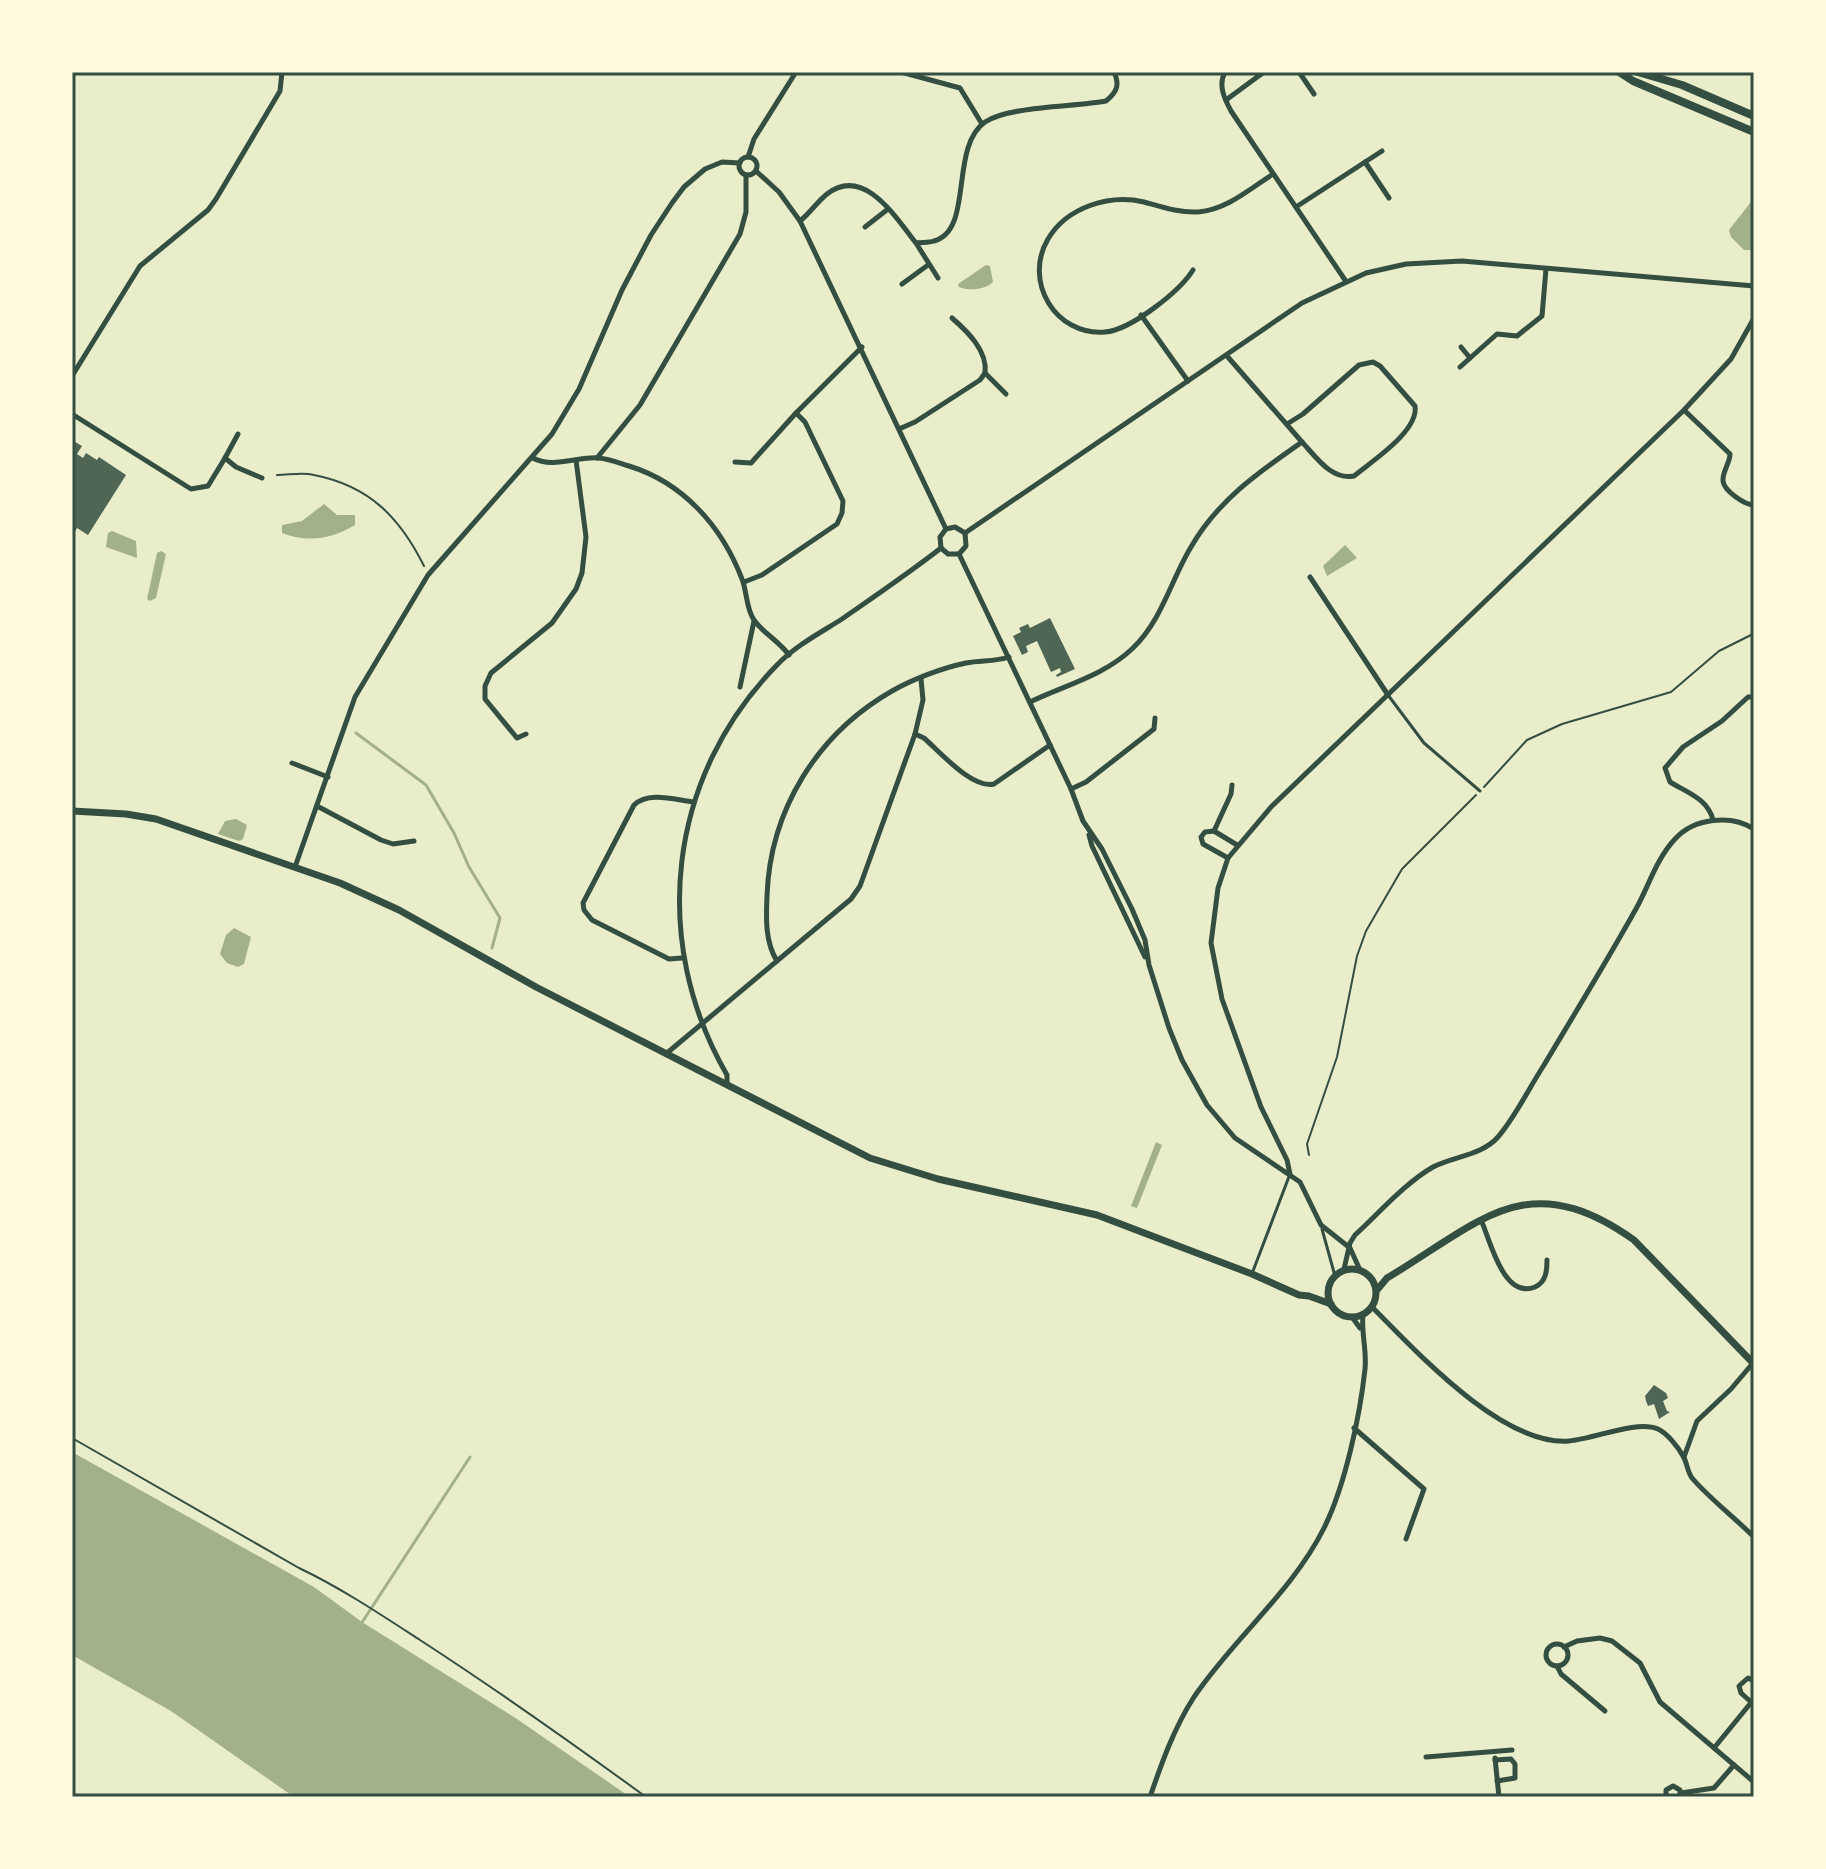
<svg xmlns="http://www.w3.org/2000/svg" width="1826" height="1869" font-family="'Public Sans',sans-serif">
	<rect width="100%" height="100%" fill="#e9edc9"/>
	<g fill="#a3b18a">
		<polygon points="1754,198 1754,250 1744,250 1731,237 1729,230"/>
		<path d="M986,265L990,266L993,282C985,290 969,291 959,287L958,284Z"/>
		<path d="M324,504L337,515H355V525C332,539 308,543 282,533V525L302,521Z"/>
		<polygon points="112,531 136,541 137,558 106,547 108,533"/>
		<polygon points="1345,545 1357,558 1327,576 1323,566"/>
		<polygon points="161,551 166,554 156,598 150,601 147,599 157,553"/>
		<polygon points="236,819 247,825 243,839 239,841 218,834 225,821"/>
		<polygon points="234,928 251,937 244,964 238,967 227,963 220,954 226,935"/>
		<polygon points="1156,1142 1162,1145 1137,1208 1131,1206"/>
		<polygon points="72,1452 314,1587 362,1622 517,1719 630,1797 294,1797 171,1711 72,1655"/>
	</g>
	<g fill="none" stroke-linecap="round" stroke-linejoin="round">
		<g stroke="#a3b18a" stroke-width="3">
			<polyline points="356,733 426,785 454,833 469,867 500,918 492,948"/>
			<polyline points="361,1624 470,1457"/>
		</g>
	</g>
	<g fill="#4f6655">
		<polygon points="72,440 82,446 77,454 83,458 86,453 97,460 99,457 126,475 88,535 77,528 72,537"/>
		<polygon points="1050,618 1075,669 1057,677 1056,675 1061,672 1060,668 1051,672 1037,641 1026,646 1028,652 1022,655 1013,636 1021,632 1019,628 1028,624 1030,628"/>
		<polygon points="1654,1385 1666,1393 1668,1398 1663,1401 1667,1411 1670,1412 1659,1419 1654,1404 1648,1406 1646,1401 1645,1396"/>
	</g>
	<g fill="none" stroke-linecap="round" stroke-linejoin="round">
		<g stroke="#344e41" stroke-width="2">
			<path d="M277,475C289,475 303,472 314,475C370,486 400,518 424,566"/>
			<polyline points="1484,787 1527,740 1562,724 1671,692 1719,651 1751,635 1754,636"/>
			<polyline points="1309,1155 1307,1144 1337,1057 1357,956 1366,931 1402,869 1476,795"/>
			<path d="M72,1438L299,1568C341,1588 380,1614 420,1640C497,1690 572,1743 646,1797"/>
		</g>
		<g stroke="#344e41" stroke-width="3">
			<polyline points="1388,695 1424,743 1480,791"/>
			<polyline points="1322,1229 1335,1276"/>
			<polyline points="1253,1271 1290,1174"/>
		</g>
		<g stroke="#344e41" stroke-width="5">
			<polyline points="901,72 960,88 982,124"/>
			<path d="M1225,72C1218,85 1224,98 1231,111L1345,280"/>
			<polyline points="1299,72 1314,94"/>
			<polyline points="1226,100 1264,72"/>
			<polyline points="748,157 754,139 796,72"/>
			<circle cx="748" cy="166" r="9"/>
			<polyline points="1365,162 1389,198"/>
			<polyline points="756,171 779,192 800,221 946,529"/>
			<polyline points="1296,207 1382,151"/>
			<path d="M800,221C810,213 817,202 827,194C864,165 896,218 916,243C921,242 929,243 934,241C974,231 949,147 985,122C1009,106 1075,107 1106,101C1117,92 1120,85 1114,72"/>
			<polyline points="865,227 888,209"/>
			<polyline points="916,243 938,278"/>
			<path d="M1193,270C1180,291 1131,330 1105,332C1055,336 1023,281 1048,239C1067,207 1109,194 1144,202C1162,207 1179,213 1198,212C1226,210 1250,189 1273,174"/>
			<polyline points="902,284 928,265"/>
			<polyline points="1141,315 1188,381"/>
			<polyline points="1461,347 1470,358"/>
			<polyline points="1460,367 1497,334 1517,336 1542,316 1546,269"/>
			<polyline points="985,373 1006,394"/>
			<polyline points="72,376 140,266 208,210 216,199 280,91 282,72"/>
			<path d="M1684,410L1730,454C1730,463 1722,472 1723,481C1724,491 1745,505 1754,505"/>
			<polyline points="72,414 191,489 208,486 225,458 236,467 262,478"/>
			<path d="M1287,424L1303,414L1359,365L1373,362L1380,366L1415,406C1419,431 1372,461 1354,476C1331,480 1317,458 1302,442"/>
			<path d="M899,429L915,422L980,380L985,373C988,351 967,331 952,318"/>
			<polyline points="225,458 238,434"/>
			<path d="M533,458C552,469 579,456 599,458C609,459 619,463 629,466C684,483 722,527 742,579C747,591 746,609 754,620C763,633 779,641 789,655"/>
			<polyline points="597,458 640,405 740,234 746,212 746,175"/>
			<polyline points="735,462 751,463 796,413 862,347"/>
			<polyline points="965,533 1302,303 1366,273 1406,264 1462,261 1754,286"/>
			<polyline points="941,548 940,537 946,529 955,527 965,533"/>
			<polyline points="941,548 948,554 959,554"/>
			<polyline points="959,554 1071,789 1083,821 1102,849 1132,909 1145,940 1149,965 1169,1028 1182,1060 1207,1105 1235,1138 1300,1182 1321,1225 1350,1248 1360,1270"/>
			<polyline points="959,554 966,546 965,533"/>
			<polyline points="1310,577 1388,695"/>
			<polyline points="744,582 762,575 837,524 842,513 843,501 805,422 796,413"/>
			<polyline points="740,687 754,621"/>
			<path d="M1030,702C1065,685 1104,676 1133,648C1162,620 1171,580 1191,547C1218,500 1259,472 1302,442L1227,356"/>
			<polyline points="526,734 517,738 485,699 485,686 491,673 552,623 576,589 582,573 586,537 576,460"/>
			<path d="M915,734L924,738C940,752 972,789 994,784L1050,745"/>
			<polyline points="292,763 328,777"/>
			<polyline points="1071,789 1086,782 1154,729 1155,718"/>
			<polyline points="317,806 381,840 393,844 414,841"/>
			<path d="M1713,820C1708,799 1688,793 1670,782L1665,768L1683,747L1722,721L1748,697H1754"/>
			<polyline points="1214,831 1231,794 1232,785"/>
			<polyline points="1089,835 1092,846 1145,957"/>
			<polyline points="1228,858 1203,844 1201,837 1205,832 1214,831 1237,845"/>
			<polyline points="295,867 355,697 428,575 552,434 579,389 622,290 651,235 672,203 684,187 705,169 722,162 740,163"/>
			<path d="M682,958L669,959L592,920L584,910L583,903L634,805C649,791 675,800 694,802"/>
			<path d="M777,961C765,942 766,918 767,896C770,810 817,734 892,691C913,679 942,668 966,663C981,660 995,662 1009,657"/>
			<polyline points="667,1053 851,899 860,886 915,734 923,700 921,679"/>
			<path d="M727,1084V1075C649,940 668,776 777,665C795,646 820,633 842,619C875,596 909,573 941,548"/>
			<polyline points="1290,1174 1287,1160 1261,1107 1222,999 1211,943 1218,888 1228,858 1271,807 1684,410 1731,359 1754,318"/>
			<path d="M1481,1220C1490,1239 1503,1300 1535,1287C1546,1282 1547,1271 1547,1260"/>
			<path d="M1344,1269L1350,1243L1355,1235C1378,1214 1405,1183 1433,1167C1454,1156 1481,1156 1498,1137C1516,1116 1529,1088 1544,1065C1575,1013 1607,961 1637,907C1649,885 1657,858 1675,839C1694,818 1731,814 1754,829"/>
			<path d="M1372,1307C1416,1351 1502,1446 1569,1441C1594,1439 1636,1420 1658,1429C1667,1433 1678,1447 1683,1456C1687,1462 1687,1471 1692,1478C1707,1496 1736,1519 1754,1537"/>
			<polyline points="1352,1317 1360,1328"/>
			<polyline points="1354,1428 1424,1489 1406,1539"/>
			<polyline points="1684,1457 1697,1421 1731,1389 1753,1363"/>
			<circle cx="1557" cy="1655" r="11"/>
			<polyline points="1564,1647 1577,1641 1600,1638 1612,1641 1640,1663 1660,1702 1754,1782"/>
			<polyline points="1557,1666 1561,1674 1605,1711"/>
			<polyline points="1751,1702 1741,1693 1739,1686 1748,1678 1754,1681"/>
			<polyline points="1714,1748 1754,1699"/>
			<polyline points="1426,1757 1512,1750"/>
			<polyline points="1495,1758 1499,1797"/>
			<polyline points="1495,1760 1511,1759 1515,1764 1515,1778 1497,1781"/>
			<polyline points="1681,1793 1714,1788 1734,1765"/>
			<path d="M1150,1797C1162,1762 1174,1728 1194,1697C1234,1638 1292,1592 1324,1528C1345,1486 1360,1416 1365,1369C1367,1350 1361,1333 1363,1314"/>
			<polyline points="1666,1797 1666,1790 1673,1786 1680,1790 1680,1797"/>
		</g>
		<g stroke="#344e41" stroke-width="7">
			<polyline points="72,811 126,814 156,819 340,883 399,910 536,987 870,1158 938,1179 1097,1215 1252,1274 1299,1295 1309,1296 1331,1304"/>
			<circle cx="1352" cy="1293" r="24"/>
			<path d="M1377,1290L1387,1278C1481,1222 1527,1164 1634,1240L1754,1364"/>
		</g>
		<g stroke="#344e41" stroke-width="8">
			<polyline points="1619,72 1633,81 1754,132"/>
			<polyline points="1638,72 1682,85 1754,116"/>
		</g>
	</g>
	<rect width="1826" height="1869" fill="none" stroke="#fefae0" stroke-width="148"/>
	<rect x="74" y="74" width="1678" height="1721" fill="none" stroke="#344e41" stroke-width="3"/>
</svg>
